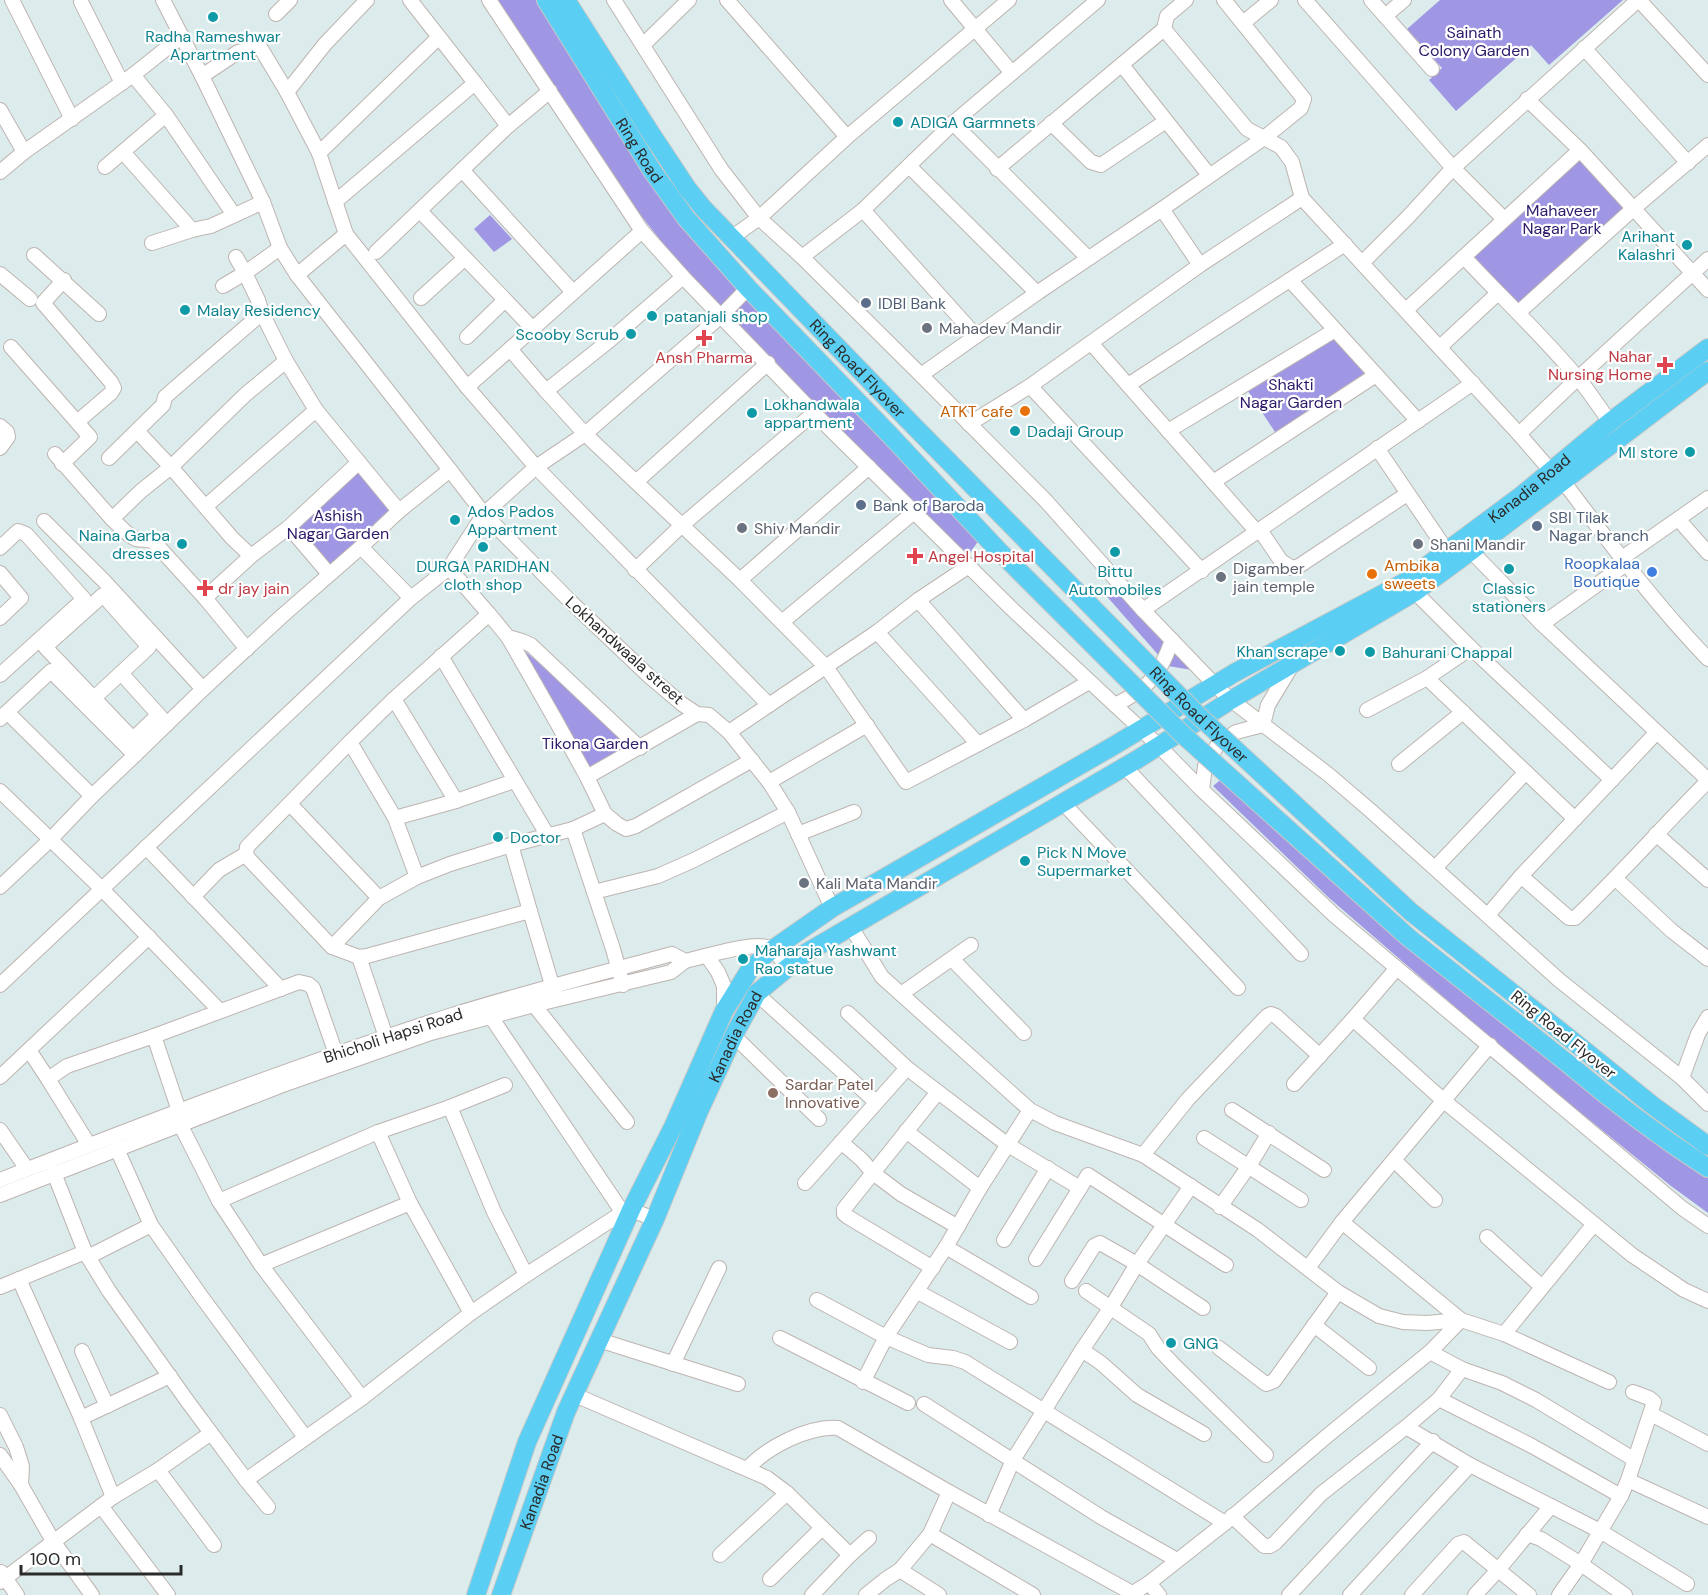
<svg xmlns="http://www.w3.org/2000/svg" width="1708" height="1595" font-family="'DM Sans',sans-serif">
	<rect width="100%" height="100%" fill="#dcecec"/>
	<g fill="#a097e4">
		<polygon points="487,0 546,0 695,230 987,529 964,561 736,337 607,172"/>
		<polygon points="1440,0 1623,0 1549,65 1531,45 1456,111 1429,80 1442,68 1407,29"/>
		<polygon points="1580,150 1633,209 1519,312 1464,257"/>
		<polygon points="490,215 512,239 494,252 474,229"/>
		<polygon points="1335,330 1376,375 1279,438 1244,385"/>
		<polygon points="359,462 396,514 329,574 289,527"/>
		<polygon points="1114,584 1192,670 1168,666 1103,592"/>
		<polygon points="508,637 637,745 587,777"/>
		<polygon points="1224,777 1554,1061 1674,1157 1708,1177 1708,1213 1671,1186 1528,1070 1328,897 1213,786"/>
	</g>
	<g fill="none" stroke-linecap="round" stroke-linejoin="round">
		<g stroke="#beb4b0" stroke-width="16">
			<g id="minor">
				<polyline points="12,0 72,119"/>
				<polyline points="163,0 202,76 263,202 280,248 297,275"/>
				<polyline points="410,0 475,83"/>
				<polyline points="489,0 642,231 683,277 814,413 1012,609 1159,746 1202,790 1335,916 1682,1208 1708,1226"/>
				<polyline points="614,0 721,169 759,218 802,257 921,375 1046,501 1143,610 1215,685 1231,700 1329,775 1371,811 1559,980 1682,1078 1708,1104"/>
				<polyline points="727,0 847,137"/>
				<polyline points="951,0 1012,73"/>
				<path d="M1186,0L1167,16L1164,29L1247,129L1281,147L1292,162L1302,198L1519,434L1551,471L1563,481C1609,542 1655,604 1708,659"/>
				<polyline points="1305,0 1453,168 1504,219"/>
				<polyline points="1371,0 1432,69"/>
				<polyline points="1639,0 1708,75"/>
				<polyline points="81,2 122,83"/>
				<polyline points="276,14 290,0"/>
				<polyline points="1385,16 1404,0"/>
				<polyline points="1243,23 1271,0"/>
				<polyline points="643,45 689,0"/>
				<polyline points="1584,48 1688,163"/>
				<polyline points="1122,65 1209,175"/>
				<polyline points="133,75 166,115 234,215"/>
				<polyline points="202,76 238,52 260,47 287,92 325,44 367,0"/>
				<polyline points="287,92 319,153 346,234"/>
				<polyline points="1527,99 1580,150 1708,290"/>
				<polyline points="0,110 24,152"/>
				<polyline points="953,123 1088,258"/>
				<polyline points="1051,123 1091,162 1101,165 1166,121"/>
				<polyline points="123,152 192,230"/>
				<polyline points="319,153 439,37"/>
				<polyline points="909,166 1037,293"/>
				<polyline points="105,167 166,115"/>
				<polyline points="997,169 1164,29"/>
				<polyline points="462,170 573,292"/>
				<polyline points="0,172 24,152 133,75 182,36"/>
				<polyline points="335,202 475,83 508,126"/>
				<polyline points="1162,209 1200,265"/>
				<polyline points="863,210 976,336"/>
				<polyline points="420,211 533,329"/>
				<polyline points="731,238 759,218 847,137 1009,0"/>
				<polyline points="152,243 192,230 211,226 263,202"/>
				<polyline points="376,252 508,126 550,91"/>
				<polyline points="34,255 99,314"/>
				<polyline points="236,257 245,273 258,300 262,313 286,361 316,410 399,511"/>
				<polyline points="802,257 863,210 953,123 1098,0"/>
				<path d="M1464,257C1501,297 1542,335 1577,377C1589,391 1599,407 1610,422"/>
				<polyline points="1362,263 1408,217 1453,168 1638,0"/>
				<polyline points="0,274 30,299"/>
				<polyline points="1290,280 1418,421"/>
				<polyline points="223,286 245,273 280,248"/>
				<polyline points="748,288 721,316 585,434 536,467 769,705 877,632 918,600 969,566"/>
				<polyline points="421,298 465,258"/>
				<polyline points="1406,310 1580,150"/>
				<polyline points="1519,312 1633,209 1708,145"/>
				<polyline points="467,337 505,300"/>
				<polyline points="1091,343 1257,532"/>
				<polyline points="11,347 77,422"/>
				<polyline points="1440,347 1498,293"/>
				<polyline points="510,349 642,231"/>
				<polyline points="921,375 1037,293 1162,209 1264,138 1301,108 1304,99 1224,0"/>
				<polyline points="1128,385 1345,244"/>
				<polyline points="1030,386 1202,571"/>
				<polyline points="546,391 585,434 740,580 826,667 906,782 1024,720 1089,682"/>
				<polyline points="969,424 1030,386 1200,265 1302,198"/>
				<polyline points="0,426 7,432 8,437 0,448"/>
				<polyline points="137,431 171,467 232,538 251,556"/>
				<polyline points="1168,431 1335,330"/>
				<polyline points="1519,434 1578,378 1708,259"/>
				<polyline points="1377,448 1447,551"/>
				<polyline points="55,454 112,519"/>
				<polyline points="109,458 163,405 165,397 174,389 262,313"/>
				<polyline points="62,464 90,437 77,422 111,393 114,388 111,382 43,303 64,280"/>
				<polyline points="450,470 297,275 346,234 467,387"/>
				<polyline points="636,482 768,363"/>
				<polyline points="1213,482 1376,375"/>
				<polyline points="206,506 316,410"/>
				<polyline points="1679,520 1708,553"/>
				<polyline points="44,521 105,582 203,689"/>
				<polyline points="289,527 329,574"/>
				<polyline points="1260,530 1281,561 1292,568 1299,566 1407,494"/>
				<polyline points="361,547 411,598"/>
				<polyline points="0,548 18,531 26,534 84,599 0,675"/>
				<polyline points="1471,551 1542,624 1708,780"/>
				<polyline points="1622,558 1708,498"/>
				<polyline points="635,570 681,526 814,413"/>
				<polyline points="0,573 21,598 0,618"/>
				<polyline points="740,580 869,467"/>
				<polyline points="1415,592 1471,648 1612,780"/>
				<path d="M205,598L155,543C149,538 143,541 136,539C127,535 119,525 112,519L141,491L171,467L246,394L286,361"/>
				<polyline points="918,600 1024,720"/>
				<polyline points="1143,610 1473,383"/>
				<polyline points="489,614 449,568 484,514 536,467 467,387 510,349 546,391 610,340 683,277"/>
				<polyline points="782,622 914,512"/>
				<polyline points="1542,624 1626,564"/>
				<polyline points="877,632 978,744"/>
				<polyline points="508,637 522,641 531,645 640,748"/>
				<polyline points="247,649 205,598 251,556 289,527 359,462"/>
				<polyline points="441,656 548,836"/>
				<polyline points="1427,678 1575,819"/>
				<polyline points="94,698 121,673"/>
				<polyline points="394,699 456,801 395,818"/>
				<path d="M1115,705C1149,688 1160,675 1172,640"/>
				<polyline points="1367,710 1427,678 1471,648"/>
				<polyline points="158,715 133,739 45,647 103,595 149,647 121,673 167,724"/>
				<polyline points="0,719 7,712 92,796 135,755 51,671 7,712"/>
				<polyline points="729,732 769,705"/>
				<polyline points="135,755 203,689 282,616 361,547 399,511 450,470 484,514 571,602 650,677 682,704 697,714 709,715 729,732 769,782 788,812 832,908"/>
				<polyline points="1399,764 1463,712"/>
				<polyline points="1125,767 1301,954"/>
				<polyline points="587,777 697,714"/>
				<polyline points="769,782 867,725"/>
				<polyline points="1202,790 1205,766 1217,746 1236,732 1263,725 1268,705 1291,667"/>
				<polyline points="0,791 102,889 220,1011"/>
				<polyline points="456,801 514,781"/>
				<polyline points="1063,803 1238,988"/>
				<polyline points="290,804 379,898"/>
				<polyline points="605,814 617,824 626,829 636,826 752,760"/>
				<polyline points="798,834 854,812"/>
				<polyline points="1656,834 1708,880"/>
				<polyline points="511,845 530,911"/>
				<polyline points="146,847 281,989"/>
				<polyline points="1435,868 1526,772"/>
				<path d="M1521,876L1569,918H1575C1621,874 1663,826 1708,781"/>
				<polyline points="417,877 395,818 350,742 394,699 489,614 508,637 556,721 587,777 605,814 573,829 613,949 623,985"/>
				<polyline points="1616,879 1672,931 1708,959"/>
				<polyline points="0,887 50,840 92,796"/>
				<polyline points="594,892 658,876 694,860 788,812"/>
				<polyline points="193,897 219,870 246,854"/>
				<polyline points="1488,915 1521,876 1656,733"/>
				<polyline points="851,927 882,977 1030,1110 1055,1123 1143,1155 1258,1230 1338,1292 1379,1316 1403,1322 1427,1323 1461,1320 1504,1334 1609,1382"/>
				<polyline points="332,947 248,858 246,854 247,847 350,742"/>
				<polyline points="707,956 718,972 724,986 724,1011"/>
				<polyline points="359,957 386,1037"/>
				<polyline points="952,959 1024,1033"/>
				<polyline points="1397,968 1353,1019 1444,1101 1632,1255 1684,1290 1708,1301"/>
				<polyline points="0,985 411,598 449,568"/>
				<polyline points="756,993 876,1102"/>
				<polyline points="901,994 971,945"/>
				<polyline points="555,995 530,911 367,956 359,957 332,947 379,898 417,877 450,864 511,845 573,829"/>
				<polyline points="534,1005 627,1122"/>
				<polyline points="487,1011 623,1213"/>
				<polyline points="848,1013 907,1068 938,1092 1008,1145 1080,1188 1036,1259"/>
				<polyline points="154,1036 179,1111"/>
				<polyline points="734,1036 819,1119"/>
				<polyline points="29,1050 48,1079"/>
				<polyline points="0,1077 149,937"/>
				<polyline points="1682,1078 1698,1034 1708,1017"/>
				<polyline points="1294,1084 1353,1019"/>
				<polyline points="450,1107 505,1085"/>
				<polyline points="1232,1110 1324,1170"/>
				<polyline points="180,1124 219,1201 378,1132"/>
				<polyline points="0,1130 27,1169"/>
				<polyline points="906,1131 980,1188"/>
				<polyline points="1204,1138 1301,1200"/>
				<polyline points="841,1142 862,1160 873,1173 901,1194 958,1227"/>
				<polyline points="89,1145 48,1079 67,1066 154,1036 299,982 308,984 313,988 336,1054"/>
				<polyline points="117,1149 151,1225 201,1296 305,1437"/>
				<polyline points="1143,1155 1188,1099 1267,1016 1271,1014 1276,1016 1320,1056"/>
				<polyline points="1395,1161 1435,1200"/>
				<polyline points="54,1173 85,1252 109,1291 188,1402 246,1480 362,1398 261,1265 410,1203 378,1132 450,1107 494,1212 526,1275 619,1215 631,1210 655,1219"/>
				<path d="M0,1180C148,1122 297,1065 449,1016C522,993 598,974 672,954L685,961C703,957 759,939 772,949C778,953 782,962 787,967"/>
				<polyline points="805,1183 907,1068"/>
				<polyline points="1080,1188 1088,1175 1226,1265"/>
				<polyline points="0,1195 280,1086 431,1033 534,1005 671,972 685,961"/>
				<polyline points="219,1201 261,1265"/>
				<polyline points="410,1203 471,1313"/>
				<polyline points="1220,1207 1249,1166 1269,1133"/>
				<polyline points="1487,1237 1542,1287"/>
				<polyline points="1004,1240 1048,1168"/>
				<polyline points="946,1247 980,1188 1030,1110"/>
				<polyline points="88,1257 151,1225"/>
				<polyline points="933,1268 848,1217 844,1214 844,1209 938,1092"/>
				<polyline points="1308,1268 1342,1222 1490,1045"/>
				<polyline points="19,1279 81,1418 113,1497"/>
				<polyline points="1072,1281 1094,1246 1100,1243 1137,1264 1203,1308"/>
				<polyline points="0,1287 85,1252"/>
				<polyline points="1086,1291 1149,1334 1158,1348 1175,1366 1266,1455"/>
				<polyline points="918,1292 1010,1342"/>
				<polyline points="817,1300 886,1337 928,1355 953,1358 965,1362 1225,1523"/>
				<polyline points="1314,1325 1369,1368"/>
				<polyline points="1504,1334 1594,1224"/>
				<polyline points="780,1338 908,1403"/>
				<polyline points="599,1340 738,1384"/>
				<polyline points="1219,1348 1266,1384 1274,1381 1338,1292"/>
				<polyline points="1082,1350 1101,1363 1137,1395 1204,1434"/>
				<polyline points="82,1351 107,1406"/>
				<polyline points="1430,1352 1462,1369 1502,1383 1536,1400 1635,1460"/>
				<polyline points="673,1364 719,1268"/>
				<polyline points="863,1382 886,1337 946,1247 1031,1297"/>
				<polyline points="575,1395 767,1478 787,1493 850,1555"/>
				<polyline points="362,1398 471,1313 526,1275"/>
				<polyline points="1439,1399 1462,1369"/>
				<polyline points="924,1404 1101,1517 1177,1560"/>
				<polyline points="1651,1414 1708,1444"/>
				<polyline points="0,1415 16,1447 22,1466 21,1485"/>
				<polyline points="81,1418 170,1376"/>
				<polyline points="1406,1427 1470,1465 1600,1531 1687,1584"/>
				<polyline points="0,1455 21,1485 53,1541 92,1595"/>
				<path d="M747,1469C767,1447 808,1426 838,1428L949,1492L1132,1593"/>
				<polyline points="158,1470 214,1545"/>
				<polyline points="246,1480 268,1507"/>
				<polyline points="1628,1480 1708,1517"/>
				<polyline points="949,1492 930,1534 1033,1595"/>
				<polyline points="101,1506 168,1595"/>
				<polyline points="989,1515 1013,1460 1082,1350 1111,1307 1137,1264 1191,1186"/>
				<polyline points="1232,1516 1264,1546 1270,1546 1275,1543 1321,1494 1406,1427 1439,1399 1532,1446 1621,1496"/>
				<polyline points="1527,1534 1541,1539 1581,1564 1621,1496 1628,1480 1654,1402 1649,1398 1633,1392"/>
				<polyline points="720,1555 787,1493"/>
				<polyline points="900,1570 939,1595"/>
				<polyline points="1,1572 17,1595"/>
				<polyline points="770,1579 822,1528"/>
				<polyline points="0,1582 113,1497 158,1470 211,1433"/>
				<polyline points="1149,1583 1159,1595"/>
				<polyline points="812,1595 850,1555 869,1538"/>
				<polyline points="866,1595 886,1579 900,1570 930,1534"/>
				<polyline points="1130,1595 1149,1583 1225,1523 1327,1436 1430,1352 1461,1320 1342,1222"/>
				<polyline points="1289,1595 1433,1441"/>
				<polyline points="1350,1595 1470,1465"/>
				<polyline points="1412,1595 1458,1544 1464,1542 1529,1595"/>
				<polyline points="1475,1595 1498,1570 1551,1506"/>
				<polyline points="1559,1595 1581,1564 1625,1595"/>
			</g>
		</g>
		<g stroke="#c8c8c8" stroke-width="20">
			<g id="major">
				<path id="s1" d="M546,0L653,172L686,218L748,288L889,434"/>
				<path id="s2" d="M566,0L650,132L687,188L703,208L906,418"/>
				<polyline points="1584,1050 1652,1105 1708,1146"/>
				<path d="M1571,1066C1615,1103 1660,1137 1708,1168"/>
				<path id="s3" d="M476,1595L527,1442L631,1210L673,1127L724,1011L749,971L766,954L832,908L1115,745L1236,672L1405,582L1522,495L1610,422L1708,348"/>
				<path id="s4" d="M501,1595L566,1412L655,1219L699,1111L736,1031L757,993L804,954L1138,759L1231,700L1415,592L1471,551L1708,371"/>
			</g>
		</g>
		<use href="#minor" stroke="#fff" stroke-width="14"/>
		<use href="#major" stroke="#5acff3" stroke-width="18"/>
		<g stroke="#c8c8c8" stroke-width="20" stroke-linecap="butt">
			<g id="major-bridge">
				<path id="s5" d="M906,418L1198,715L1411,912L1584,1050"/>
				<polyline points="889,434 998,550 1181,733 1408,937 1571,1066"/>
			</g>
		</g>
		<use href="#major-bridge" stroke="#5acff3" stroke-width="18"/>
	</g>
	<g fill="#0f9aa8" stroke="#fff" stroke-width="2">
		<circle cx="213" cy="17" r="6"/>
		<circle cx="898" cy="122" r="6"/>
		<circle cx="1687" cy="245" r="6"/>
		<circle cx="185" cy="310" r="6"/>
		<circle cx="652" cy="316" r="6"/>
		<circle cx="631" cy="334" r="6"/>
		<circle cx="752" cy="413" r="6"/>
		<circle cx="1015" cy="431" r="6"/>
		<circle cx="1690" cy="452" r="6"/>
		<circle cx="455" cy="520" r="6"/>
		<circle cx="182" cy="544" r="6"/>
		<circle cx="483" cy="547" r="6"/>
		<circle cx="1115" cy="552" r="6"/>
		<circle cx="1509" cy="569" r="6"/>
		<circle cx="1340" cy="651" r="6"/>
		<circle cx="1370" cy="652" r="6"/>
		<circle cx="498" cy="837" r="6"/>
		<circle cx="1025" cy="861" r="6"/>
		<circle cx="743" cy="959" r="6"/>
		<circle cx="1171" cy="1343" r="6"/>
	</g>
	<g fill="#5c6f8a" stroke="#fff" stroke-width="2">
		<circle cx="866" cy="303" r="6"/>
		<circle cx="861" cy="505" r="6"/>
		<circle cx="1537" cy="526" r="6"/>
	</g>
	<g fill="#6b7280" stroke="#fff" stroke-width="2">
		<circle cx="927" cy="328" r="6"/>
		<circle cx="742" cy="528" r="6"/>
		<circle cx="1418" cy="544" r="6"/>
		<circle cx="1221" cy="577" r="6"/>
		<circle cx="804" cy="883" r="6"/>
	</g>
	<g fill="#e0444e" stroke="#fff" stroke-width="2">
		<path d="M701 329h6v6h6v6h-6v6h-6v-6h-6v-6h6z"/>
		<path d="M1662 356h6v6h6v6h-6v6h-6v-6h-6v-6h6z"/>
		<path d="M912 547h6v6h6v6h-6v6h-6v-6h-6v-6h6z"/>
		<path d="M202 579h6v6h6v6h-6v6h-6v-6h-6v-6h6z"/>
	</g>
	<g fill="#e8710a" stroke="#fff" stroke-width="2">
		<circle cx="1025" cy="411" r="6"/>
		<circle cx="1372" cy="574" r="6"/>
	</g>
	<circle fill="#3f7fe0" stroke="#fff" stroke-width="2" cx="1652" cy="572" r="6"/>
	<circle fill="#8d6e63" stroke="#fff" stroke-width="2" cx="773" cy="1093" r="6"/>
	<g text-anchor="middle" stroke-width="4.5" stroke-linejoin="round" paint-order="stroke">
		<g font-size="16" fill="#2d1869" stroke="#fff">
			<text x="1474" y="38">Sainath<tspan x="1474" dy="18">Colony Garden</tspan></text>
			<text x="1562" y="216">Mahaveer<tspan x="1562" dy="18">Nagar Park</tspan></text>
			<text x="1291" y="390">Shakti<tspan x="1291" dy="18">Nagar Garden</tspan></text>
			<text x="338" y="521">Ashish<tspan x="338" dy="18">Nagar Garden</tspan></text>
			<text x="595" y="749">Tikona Garden</text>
		</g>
		<g font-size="16" fill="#0d838f" stroke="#fff" text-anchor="start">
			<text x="213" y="42" text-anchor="middle">Radha Rameshwar<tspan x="213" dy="18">Aprartment</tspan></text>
			<text x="910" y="128">ADIGA Garmnets</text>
			<text x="1675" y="242" text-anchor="end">Arihant<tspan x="1675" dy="18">Kalashri</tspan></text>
			<text x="197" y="316">Malay Residency</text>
			<text x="664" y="322">patanjali shop</text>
			<text x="619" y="340" text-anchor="end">Scooby Scrub</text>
			<text x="764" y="410">Lokhandwala<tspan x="764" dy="18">appartment</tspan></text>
			<text x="1027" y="437">Dadaji Group</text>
			<text x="1678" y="458" text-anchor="end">MI store</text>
			<text x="467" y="517">Ados Pados<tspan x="467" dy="18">Appartment</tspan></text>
			<text x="170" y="541" text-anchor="end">Naina Garba<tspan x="170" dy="18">dresses</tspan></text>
			<text x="483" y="572" text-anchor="middle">DURGA PARIDHAN<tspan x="483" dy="18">cloth shop</tspan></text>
			<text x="1115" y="577" text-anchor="middle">Bittu<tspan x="1115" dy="18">Automobiles</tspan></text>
			<text x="1509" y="594" text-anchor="middle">Classic<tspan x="1509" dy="18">stationers</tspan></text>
			<text x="1328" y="657" text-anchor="end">Khan scrape</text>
			<text x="1382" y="658">Bahurani Chappal</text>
			<text x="510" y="843">Doctor</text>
			<text x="1037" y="858">Pick N Move<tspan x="1037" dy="18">Supermarket</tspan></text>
			<text x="755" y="956">Maharaja Yashwant<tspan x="755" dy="18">Rao statue</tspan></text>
			<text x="1183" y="1349">GNG</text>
		</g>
		<g font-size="16" fill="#2a2a2a" stroke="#fff">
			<text dy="6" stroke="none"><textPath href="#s1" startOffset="177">Ring Road</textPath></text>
			<text dy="6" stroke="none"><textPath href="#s2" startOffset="472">Ring Road Flyover</textPath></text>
			<text dy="6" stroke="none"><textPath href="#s3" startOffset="1602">Kanadia Road</textPath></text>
			<text transform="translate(625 650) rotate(42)" y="6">Lokhandwaala street</text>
			<text dy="6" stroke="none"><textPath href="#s5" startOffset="417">Ring Road Flyover</textPath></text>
			<text transform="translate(1564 1034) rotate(39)" y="6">Ring Road Flyover</text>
			<text transform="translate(393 1035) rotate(-18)" y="6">Bhicholi Hapsi Road</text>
			<text dy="6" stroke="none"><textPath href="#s4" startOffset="606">Kanadia Road</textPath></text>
			<text dy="6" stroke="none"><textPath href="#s4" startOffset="120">Kanadia Road</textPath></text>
		</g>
		<g font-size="16" fill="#4e5e75" stroke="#fff" text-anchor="start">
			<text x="878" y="309">IDBI Bank</text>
			<text x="873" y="511">Bank of Baroda</text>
			<text x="1549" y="523">SBI Tilak<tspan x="1549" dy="18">Nagar branch</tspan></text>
		</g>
		<g font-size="16" fill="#5b616d" stroke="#fff" text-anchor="start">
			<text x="939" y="334">Mahadev Mandir</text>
			<text x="754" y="534">Shiv Mandir</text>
			<text x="1430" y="550">Shani Mandir</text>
			<text x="1233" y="574">Digamber<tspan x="1233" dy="18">jain temple</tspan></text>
			<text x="816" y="889">Kali Mata Mandir</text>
		</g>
		<g font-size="16" fill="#be3a42" stroke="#fff" text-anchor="start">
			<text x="1652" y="362" text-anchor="end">Nahar<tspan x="1652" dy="18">Nursing Home</tspan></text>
			<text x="704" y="363" text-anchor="middle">Ansh Pharma</text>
			<text x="928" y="562">Angel Hospital</text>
			<text x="218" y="594">dr jay jain</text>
		</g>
		<g font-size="16" fill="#c56008" stroke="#fff" text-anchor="end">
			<text x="1013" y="417">ATKT cafe</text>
			<text x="1384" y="571" text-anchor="start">Ambika<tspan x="1384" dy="18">sweets</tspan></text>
		</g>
		<g font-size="16" fill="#366cbe" stroke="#fff" text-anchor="end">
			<text x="1640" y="569">Roopkalaa<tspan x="1640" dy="18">Boutique</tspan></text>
		</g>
		<g font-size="16" fill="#785e54" stroke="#fff" text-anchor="start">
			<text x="785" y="1090">Sardar Patel<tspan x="785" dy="18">Innovative</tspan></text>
		</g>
	</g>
	<path d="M21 1565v9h160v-9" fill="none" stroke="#2a2a2a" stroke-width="3"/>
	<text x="30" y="1565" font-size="18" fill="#2a2a2a" stroke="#ffffff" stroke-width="4.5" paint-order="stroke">100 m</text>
</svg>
